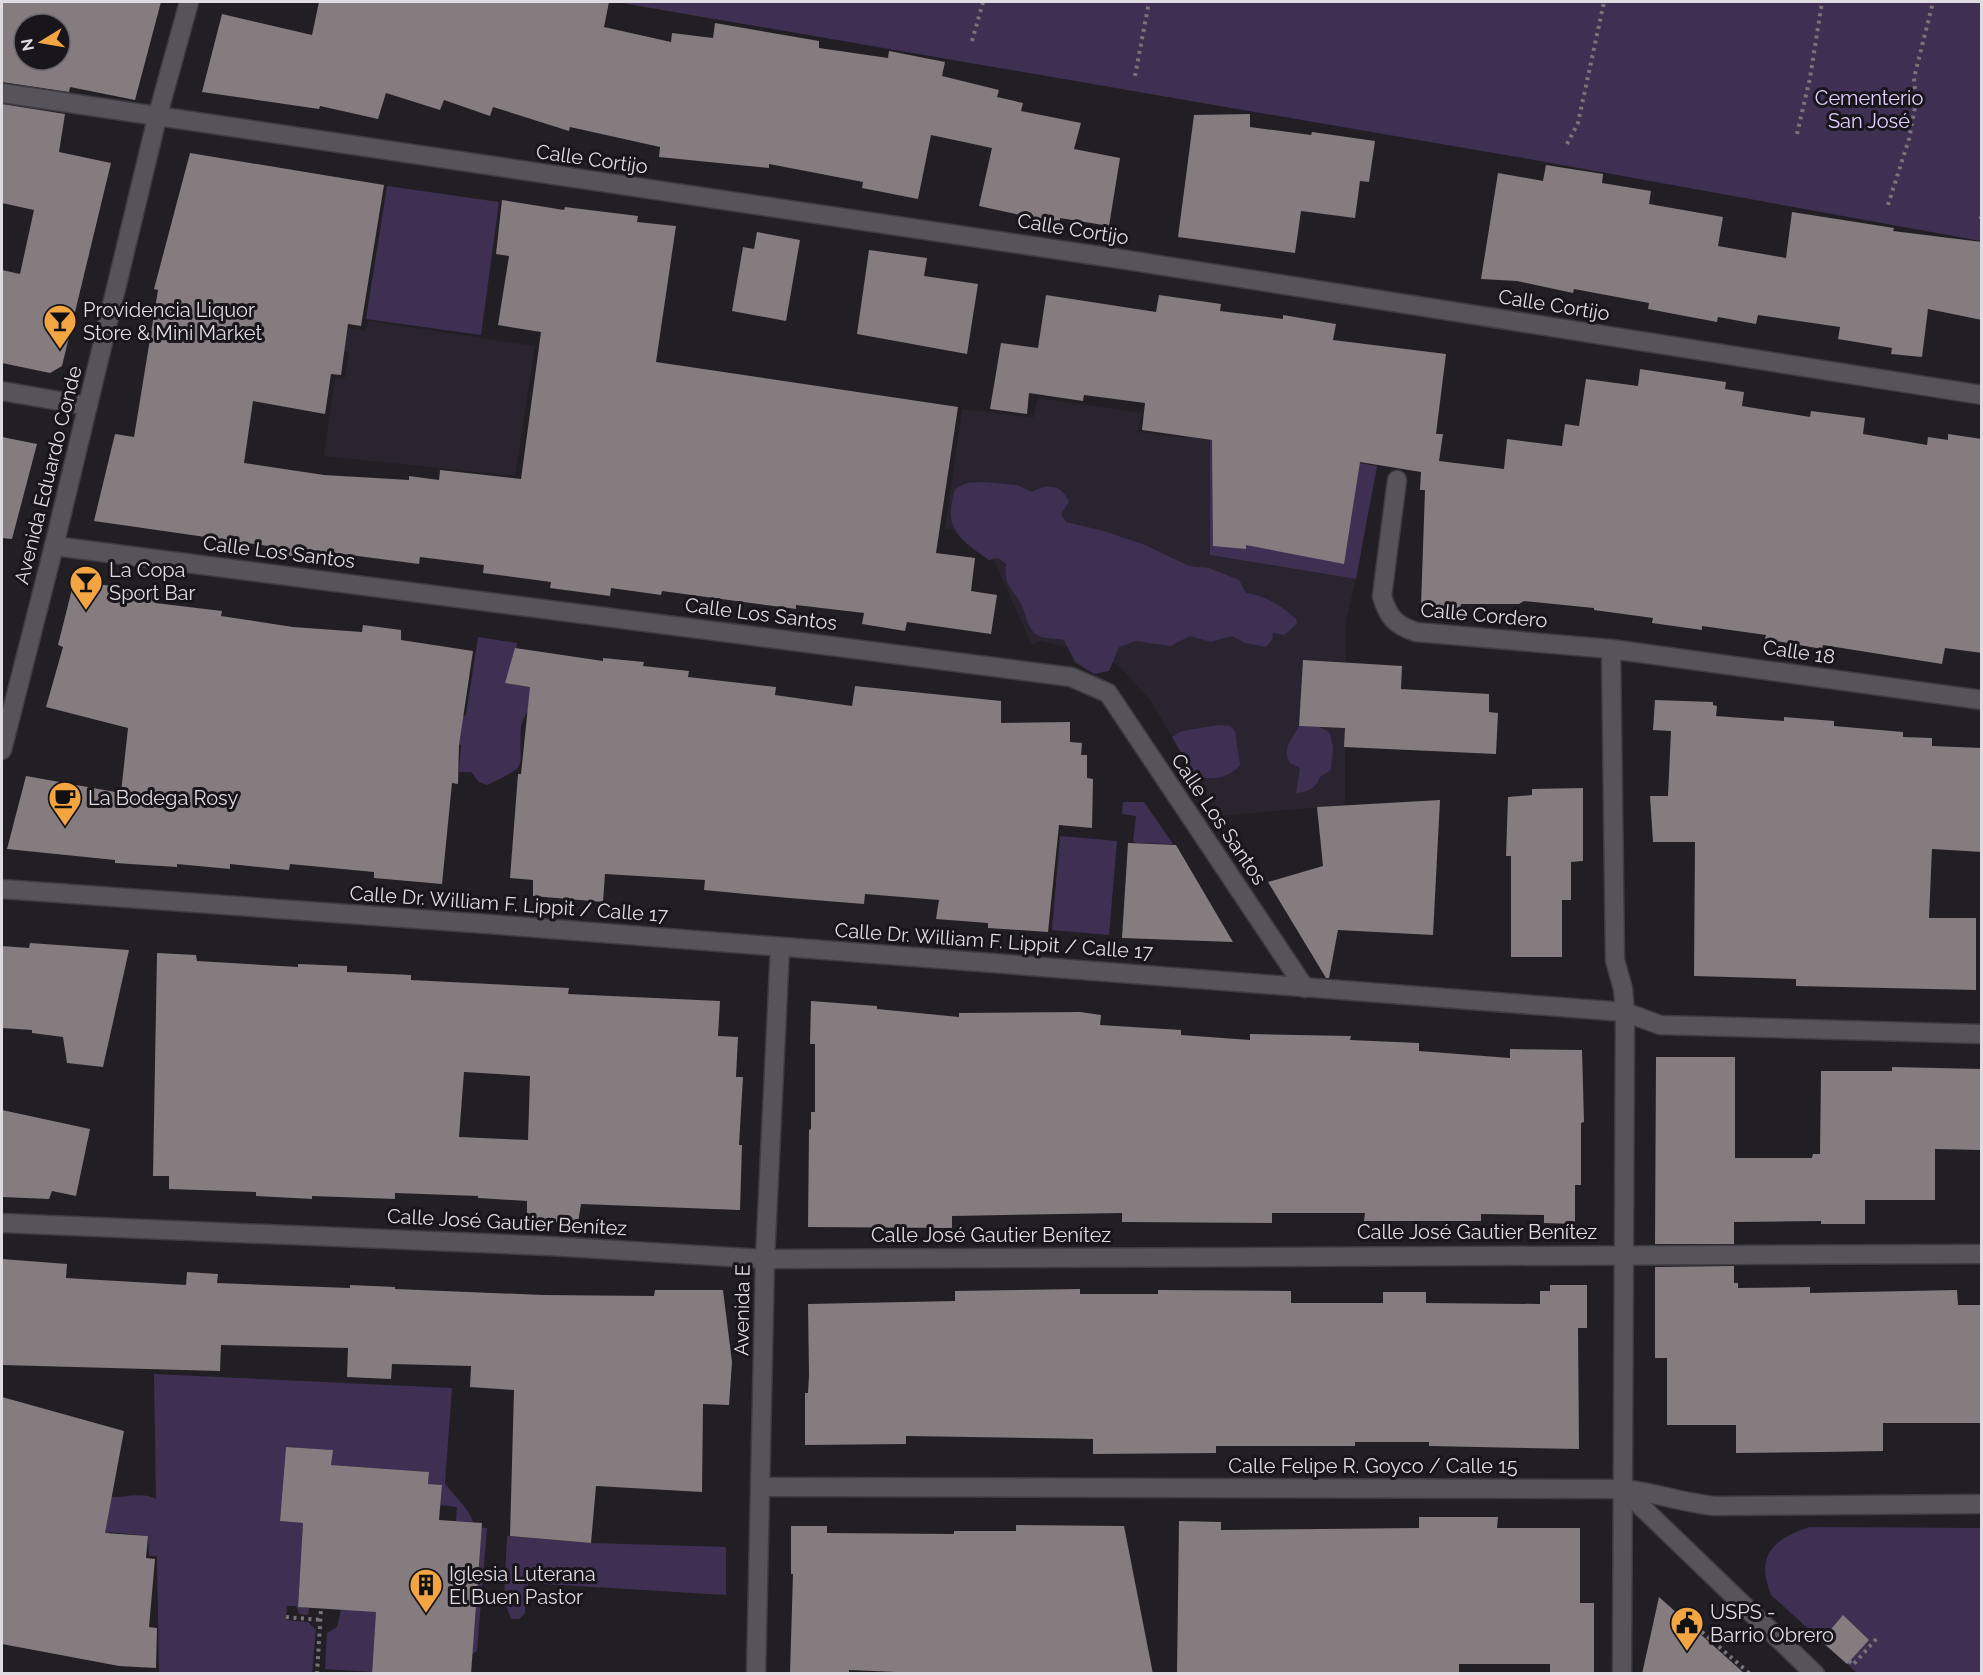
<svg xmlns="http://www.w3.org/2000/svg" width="1983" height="1675" font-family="Raleway,sans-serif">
	<rect width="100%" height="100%" fill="#211f24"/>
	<g fill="#29242f">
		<polygon points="369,321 535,346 515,476 324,456 335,379 345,378 349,353 338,349 343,327 364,331"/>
		<polygon points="1038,398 1142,413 1138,432 1184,438 1189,415 1210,438 1210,555 1356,579 1346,621 1346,662 1303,660 1299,725 1345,728 1345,805 1219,816 1150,700 1118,665 1090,652 1040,641 1032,645 981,532 945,529 962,409 1033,418"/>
	</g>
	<g fill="#3f3053">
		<polygon points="616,2 1981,2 1981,241 1540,161"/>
		<polygon points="387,186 499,202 481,335 366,319"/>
		<polygon points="1210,438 1377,466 1356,579 1210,555"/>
		<path d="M983,482L1017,485L1032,492C1047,483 1062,484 1069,502L1061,514L1066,522L1104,531L1145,545L1189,566L1209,568L1239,580L1246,593C1266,596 1281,605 1296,619L1297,624L1284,635L1273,633L1272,640L1266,647L1245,643L1232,636L1211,642L1190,636L1170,646L1136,641L1119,647L1109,671L1094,674L1075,662L1064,640C1057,638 1046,639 1041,637C1025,630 1027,613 1020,602C1010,586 1004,585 1006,564L998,558L989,560C958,538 943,529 955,489L967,483Z"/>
		<path d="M478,637L517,643L512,684L529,685L538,697C533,705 522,717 521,727C518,771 531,764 487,785L479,782L471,772H459L461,745L430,742L455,719L466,715Z"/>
		<path d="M1219,725L1230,726L1235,731L1240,765C1227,779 1212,781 1194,775L1172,737L1182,731Z"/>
		<path d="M1299,726L1320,727L1330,733L1333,747L1331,770L1320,777C1316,788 1308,792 1296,793L1300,768L1290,763C1281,749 1293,738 1299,726Z"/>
		<polygon points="1123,802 1144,802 1173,844 1136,843 1133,841 1136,816 1122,814"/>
		<polygon points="1060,836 1117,841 1109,935 1052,930"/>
		<path d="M154,1374L452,1388L445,1483C453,1496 473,1511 474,1527L487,1528L477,1651L471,1655L473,1522L456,1521L457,1507L440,1505L442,1485L428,1484L429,1472L331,1465L332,1450L286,1447L280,1521L303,1523L298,1606L309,1608L308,1615L299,1614L296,1606H287L286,1620L308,1622L316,1630L312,1673H159L157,1556H149L148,1536L109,1532L97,1642L104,1497C122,1499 142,1491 156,1499Z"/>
		<path d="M1810,1527L1981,1528V1673H1857L1771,1595C1755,1555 1773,1539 1810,1527Z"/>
		<polygon points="507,1536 591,1543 726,1547 726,1595 528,1583 525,1613 519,1619 511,1619 504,1600"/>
		<polygon points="379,1572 372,1672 325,1669 327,1633 337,1627 341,1610 348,1610"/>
	</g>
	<g fill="#847c7e" fill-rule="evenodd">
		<path d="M2,2H161L135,100L70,87L69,92L2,82ZM24,24H60V60H24Z"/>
		<polygon points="319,2 609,2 604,27 671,42 672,33 713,38 715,23 819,41 819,48 888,58 889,51 945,62 942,76 999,90 997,97 1023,103 1021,111 1081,123 1074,149 1120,158 1109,226 1060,218 1060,221 1038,219 979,206 992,148 931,135 918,199 862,188 863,182 769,164 769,168 659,157 660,147 570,127 569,131 493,107 490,116 444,100 440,110 386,93 378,119 320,106 319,109 202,92 222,14 312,35"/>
		<polygon points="2,104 65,114 59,152 111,163 62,366 50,373 2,363 2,270 20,274 34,210 2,203"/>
		<polygon points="1250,114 1250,127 1311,135 1312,132 1375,141 1369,182 1360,181 1355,218 1301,211 1295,253 1178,237 1194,115"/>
		<polygon points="190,153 384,185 361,326 348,324 341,375 331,374 325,414 253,401 244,463 324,475 409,480 409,476 439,480 440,470 521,479 541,332 498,325 509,256 496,254 502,200 564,210 565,207 638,216 637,222 676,226 656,362 958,407 936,553 975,558 971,591 997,595 991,634 907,622 905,631 862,624 864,613 796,605 796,609 662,591 661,595 611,588 610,596 550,588 551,582 483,573 484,565 420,557 419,564 304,549 303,558 267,552 268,546 94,521 115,434 134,437 158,290 154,289"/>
		<polygon points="1546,165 1603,174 1602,183 1651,191 1649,204 1723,217 1718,246 1786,258 1792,212 1894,228 1893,231 1982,242 1982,320 1928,309 1922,357 1891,354 1892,348 1838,339 1840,327 1758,315 1756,324 1718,317 1717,322 1648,309 1649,303 1574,289 1573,293 1517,281 1481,279 1498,173 1543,181"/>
		<polygon points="757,232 800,240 786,321 732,311 743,247 754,249"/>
		<polygon points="869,250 927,258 924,276 978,284 967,354 857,334"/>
		<polygon points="1046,295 1156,312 1159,295 1221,304 1220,311 1283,319 1283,315 1336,324 1333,340 1446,354 1436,434 1443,434 1439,461 1504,469 1507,439 1562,446 1565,424 1579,426 1586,379 1638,386 1640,369 1726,382 1725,389 1744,392 1742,406 1810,417 1811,411 1865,418 1863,434 1927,445 1928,437 1948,440 1948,434 1982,439 1982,653 1945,648 1942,664 1823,645 1822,649 1765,639 1766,635 1702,626 1702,630 1652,623 1653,618 1594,610 1594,608 1524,601 1519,604 1461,604 1460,608 1421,606 1425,490 1420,490 1421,472 1360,462 1344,564 1246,545 1246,549 1213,546 1212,440 1142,430 1145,403 1084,395 1083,401 1029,393 1027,414 990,409 1001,343 1038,348"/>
		<polygon points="2,437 37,444 12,539 2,538"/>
		<polygon points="74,581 157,592 155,603 222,611 221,616 293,627 362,632 363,625 401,630 401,640 473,651 459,745 458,784 452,783 442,884 374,878 374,872 290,864 289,870 230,864 230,869 177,864 177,867 115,863 115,860 7,849 26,776 121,793 128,728 46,707 63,647 58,645"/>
		<polygon points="515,648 603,661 603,658 644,662 643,666 689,671 688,677 776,687 775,695 852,706 855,686 1001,701 1001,723 1070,722 1070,742 1082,743 1081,755 1087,755 1087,778 1093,779 1092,828 1059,825 1048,932 988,928 988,923 936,919 939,900 865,894 864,904 789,898 704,890 705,880 605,874 603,902 533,896 533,880 510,878 518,774 521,774 530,687 505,683"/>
		<polygon points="1303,660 1402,666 1401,689 1489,694 1489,712 1498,713 1496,754 1344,747 1345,728 1299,726"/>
		<polygon points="1655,700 1713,702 1713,705 1717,706 1716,716 1784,721 1784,717 1834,721 1834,726 1903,732 1903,737 1932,738 1932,746 1982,748 1982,852 1932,849 1929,918 1976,918 1976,990 1796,986 1796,979 1694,976 1695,842 1653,842 1650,796 1668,796 1671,731 1653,730"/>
		<polygon points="1583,788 1583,861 1571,862 1571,900 1562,900 1562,957 1511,957 1511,856 1506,856 1508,797 1532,795 1532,789"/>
		<polygon points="1440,800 1433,935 1338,930 1329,978 1326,978 1268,882 1323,866 1317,807"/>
		<polygon points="1128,843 1176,845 1233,942 1122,938"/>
		<polygon points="30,943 129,950 103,1067 67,1063 63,1037 32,1033 32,1030 2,1028 2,946 29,948"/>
		<path d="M157,953L196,955L197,961L298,967V964L347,966V972L411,975V980L569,988L568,994L720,1001L718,1036L738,1037L736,1077H743L739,1145H742L740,1210L581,1204L578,1223L527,1221V1201L478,1198V1196L395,1193V1199L312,1196V1199L256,1196V1192L169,1189V1176H153ZM464,1072L530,1076L528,1140L459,1137Z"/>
		<polygon points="811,1001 877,1006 877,1009 959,1017 959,1013 1080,1012 1101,1015 1100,1025 1181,1030 1181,1035 1250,1040 1250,1034 1351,1036 1350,1040 1419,1043 1419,1051 1510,1058 1510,1049 1582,1050 1584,1122 1581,1123 1581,1185 1575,1185 1575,1224 1544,1223 1544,1215 1481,1214 1481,1221 1364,1221 1365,1213 1272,1213 1272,1223 1122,1222 1122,1213 952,1216 952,1228 808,1227 809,1130 811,1129 811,1112 815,1112 815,1044 810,1044"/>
		<polygon points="1656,1057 1735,1057 1735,1158 1812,1158 1813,1154 1820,1154 1821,1071 1892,1071 1892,1067 1982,1069 1982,1150 1935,1149 1935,1200 1865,1200 1865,1224 1821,1224 1821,1221 1734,1222 1734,1244 1655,1244"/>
		<polygon points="2,1110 90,1129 76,1196 52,1191 49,1199 2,1197"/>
		<polygon points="2,1259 67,1264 66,1278 186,1285 187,1272 218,1274 217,1283 350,1288 350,1285 395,1287 395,1289 543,1295 654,1296 655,1290 723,1290 732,1362 729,1405 703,1404 702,1492 596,1486 591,1543 510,1536 514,1390 470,1387 471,1366 392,1364 391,1379 347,1377 348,1348 221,1345 220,1371 2,1365"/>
		<polygon points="1734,1266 1734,1283 1738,1283 1738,1288 1810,1287 1810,1293 1957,1290 1958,1305 1982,1305 1982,1423 1883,1423 1883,1451 1824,1452 1736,1453 1736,1425 1667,1425 1667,1358 1655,1358 1655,1267"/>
		<polygon points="1550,1285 1587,1285 1587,1328 1578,1328 1579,1449 1429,1446 1429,1442 1355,1442 1355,1446 1216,1446 1216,1453 1093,1454 1093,1439 906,1436 906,1444 805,1445 805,1393 808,1393 809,1375 808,1304 955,1301 955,1291 1080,1289 1080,1294 1158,1294 1158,1290 1291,1291 1291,1303 1383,1303 1383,1292 1426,1292 1426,1303 1540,1304 1540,1291 1550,1291"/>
		<polygon points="2,1397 124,1431 105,1533 148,1536 146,1558 155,1559 149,1627 157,1628 156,1668 119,1666 2,1644"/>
		<polygon points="286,1447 333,1450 331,1465 429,1472 428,1484 442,1485 439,1520 482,1523 471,1674 372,1674 376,1612 298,1607 303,1523 280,1521"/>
		<polygon points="1419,1517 1498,1517 1497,1528 1580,1528 1580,1603 1594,1603 1594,1674 1550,1674 1550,1664 1459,1664 1459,1674 1177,1674 1179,1521 1221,1522 1221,1530 1419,1528"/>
		<polygon points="1016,1525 1124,1526 1153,1674 945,1674 849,1670 849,1674 790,1674 793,1574 791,1574 791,1526 827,1526 827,1533 954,1534 954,1531 1016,1531"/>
		<polygon points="1659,1597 1745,1674 1642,1674"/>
		<polygon points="1843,1615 1869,1640 1847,1664 1821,1641"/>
	</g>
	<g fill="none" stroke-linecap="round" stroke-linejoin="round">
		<g stroke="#3e3c40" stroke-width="21">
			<g id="minor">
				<polyline points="2,93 1127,260 1982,395"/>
				<path d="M1397,480L1382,596C1388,617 1395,625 1416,632L1611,649L1982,700"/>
				<polyline points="54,546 1071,677 1108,693 1305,988"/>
				<polyline points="1611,649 1615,960 1623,989 1625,1012 1622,1674"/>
				<polyline points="2,889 487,924 1625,1012 1660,1025 1982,1034"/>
				<polyline points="2,1223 549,1246 765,1259 1982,1254"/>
				<path d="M762,1487L1623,1489C1654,1492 1683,1503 1715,1506L1982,1504"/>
				<polyline points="1623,1489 1815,1674"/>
				<polyline points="756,1674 765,1259 780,947"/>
			</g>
		</g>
		<g stroke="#3e3c40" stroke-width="21">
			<g id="tertiary">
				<polyline points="2,391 88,406"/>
				<polyline points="2,750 54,546 157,118 189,2"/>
			</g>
		</g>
		<g stroke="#777579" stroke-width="4" stroke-dasharray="3 4.5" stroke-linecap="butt">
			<polyline points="972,41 983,2"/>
			<polyline points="1135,76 1149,2"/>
			<polyline points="1797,134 1810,78 1822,2"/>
			<polyline points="1567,144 1578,123 1604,2"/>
			<polyline points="1888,205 1909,139 1916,102 1914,78 1933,2"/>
			<polyline points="1980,219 1982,216"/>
			<polyline points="1686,1607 1693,1624 1750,1674"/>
			<polyline points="286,1617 321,1620"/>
			<polyline points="1849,1661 1853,1665 1878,1637"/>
			<polyline points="317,1674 321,1609"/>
		</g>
		<use href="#minor" stroke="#56535a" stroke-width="18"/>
		<use href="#tertiary" stroke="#56535a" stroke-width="18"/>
	</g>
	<defs>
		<g id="bar-pin" transform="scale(1.725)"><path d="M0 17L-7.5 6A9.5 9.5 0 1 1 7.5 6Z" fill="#f2a541" stroke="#18161b"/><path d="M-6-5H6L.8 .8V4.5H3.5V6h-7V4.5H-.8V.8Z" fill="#111"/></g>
		<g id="cafe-pin" transform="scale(1.725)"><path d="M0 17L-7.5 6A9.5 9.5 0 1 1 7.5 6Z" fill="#f2a541" stroke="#18161b"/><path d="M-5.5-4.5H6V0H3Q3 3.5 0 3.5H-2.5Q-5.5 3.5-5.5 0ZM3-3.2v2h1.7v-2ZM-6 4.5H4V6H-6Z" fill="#111"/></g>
		<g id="building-pin" transform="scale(1.725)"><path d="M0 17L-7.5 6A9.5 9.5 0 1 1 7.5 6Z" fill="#f2a541" stroke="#18161b"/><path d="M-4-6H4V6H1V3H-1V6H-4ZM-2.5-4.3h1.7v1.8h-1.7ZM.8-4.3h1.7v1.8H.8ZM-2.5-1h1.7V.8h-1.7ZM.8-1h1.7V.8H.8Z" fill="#111"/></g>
		<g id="civic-pin" transform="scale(1.725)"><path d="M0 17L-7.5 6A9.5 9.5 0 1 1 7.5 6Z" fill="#f2a541" stroke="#18161b"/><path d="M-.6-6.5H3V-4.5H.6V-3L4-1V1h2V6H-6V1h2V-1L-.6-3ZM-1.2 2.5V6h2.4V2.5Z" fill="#111"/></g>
	</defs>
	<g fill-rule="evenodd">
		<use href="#bar-pin" x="60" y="321"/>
		<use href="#bar-pin" x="86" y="582"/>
		<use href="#cafe-pin" x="65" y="798"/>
		<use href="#building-pin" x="426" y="1585"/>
		<use href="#civic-pin" x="1687" y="1623"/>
	</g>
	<g text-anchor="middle" stroke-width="6" stroke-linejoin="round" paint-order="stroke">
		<g font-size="20" fill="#e1cdff" stroke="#18161b">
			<text x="1869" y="105">Cementerio<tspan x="1869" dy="23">San José</tspan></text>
		</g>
		<g font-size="20" fill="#dedce0" stroke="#18161b">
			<text transform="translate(592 159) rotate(8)" y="7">Calle Cortijo</text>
			<text transform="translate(1073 229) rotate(9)" y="7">Calle Cortijo</text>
			<text transform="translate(1554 305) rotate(9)" y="7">Calle Cortijo</text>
			<text transform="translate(48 475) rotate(-76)" y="7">Avenida Eduardo Conde</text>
			<text transform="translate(279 552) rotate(7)" y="7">Calle Los Santos</text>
			<text transform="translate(761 614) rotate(7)" y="7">Calle Los Santos</text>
			<text transform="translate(1484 615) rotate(5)" y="7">Calle Cordero</text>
			<text transform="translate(1799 652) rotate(8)" y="7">Calle 18</text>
			<text transform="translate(1219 819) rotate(56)" y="7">Calle Los Santos</text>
			<text transform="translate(509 904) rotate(4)" y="7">Calle Dr. William F. Lippit / Calle 17</text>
			<text transform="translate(994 941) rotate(4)" y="7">Calle Dr. William F. Lippit / Calle 17</text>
			<text transform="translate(507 1222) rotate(3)" y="7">Calle José Gautier Benítez</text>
			<text x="1477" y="1239">Calle José Gautier Benítez</text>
			<text x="991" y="1242">Calle José Gautier Benítez</text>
			<text transform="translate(742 1310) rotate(-89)" y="7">Avenida E</text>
			<text x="1373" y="1473">Calle Felipe R. Goyco / Calle 15</text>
		</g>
		<g font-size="20" fill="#dedce0" stroke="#18161b" text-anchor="start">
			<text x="83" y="317">Providencia Liquor<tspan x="83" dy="23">Store &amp; Mini Market</tspan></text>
			<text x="109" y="577">La Copa<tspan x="109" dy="23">Sport Bar</tspan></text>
			<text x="88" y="805">La Bodega Rosy</text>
			<text x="449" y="1581">Iglesia Luterana<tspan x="449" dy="23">El Buen Pastor</tspan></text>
			<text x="1710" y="1619">USPS -<tspan x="1710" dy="23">Barrio Obrero</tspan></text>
		</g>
	</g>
	<rect width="1983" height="1675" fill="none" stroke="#dedce0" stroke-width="6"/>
	<g transform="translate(42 42) rotate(259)"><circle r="28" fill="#18161b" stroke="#67656a" stroke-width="1.5"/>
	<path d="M0-4.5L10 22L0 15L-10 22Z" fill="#f2a541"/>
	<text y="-9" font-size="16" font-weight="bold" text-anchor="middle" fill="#dedce0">N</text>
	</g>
</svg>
